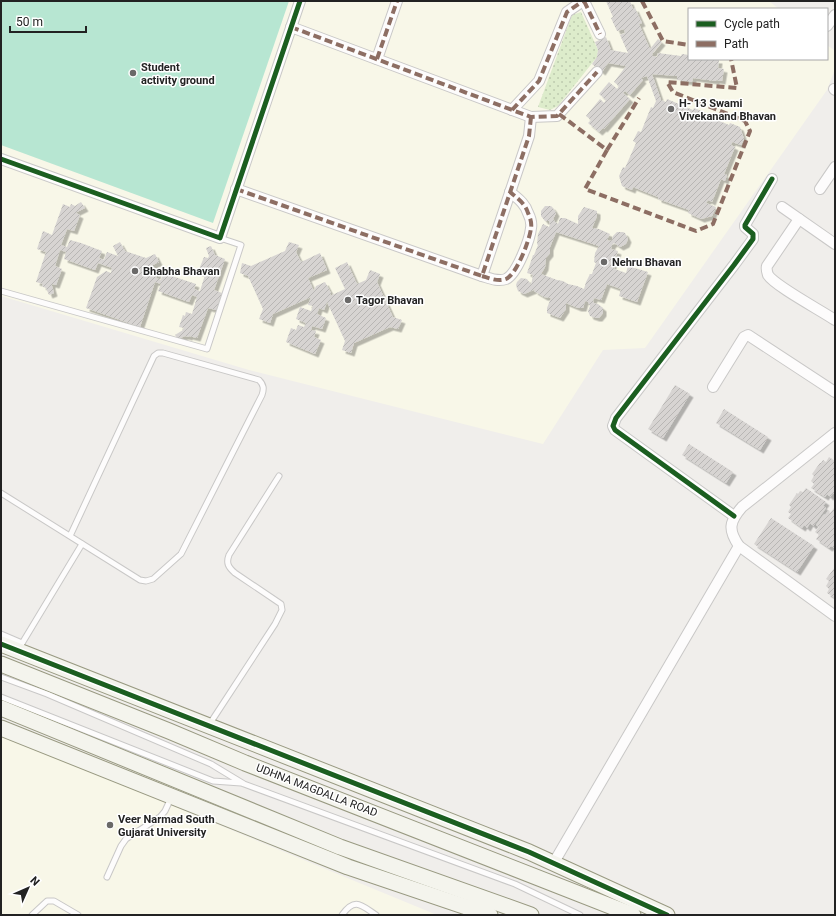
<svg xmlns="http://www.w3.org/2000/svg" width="836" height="916" font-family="Roboto,sans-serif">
	<defs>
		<pattern id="garden-dots" width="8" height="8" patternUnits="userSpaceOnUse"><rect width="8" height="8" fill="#ddeccb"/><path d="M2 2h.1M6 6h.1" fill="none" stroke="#bdcaae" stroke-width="1.8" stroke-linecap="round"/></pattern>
		<pattern id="building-hatch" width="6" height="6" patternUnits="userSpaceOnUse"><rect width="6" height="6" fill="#d7d4d2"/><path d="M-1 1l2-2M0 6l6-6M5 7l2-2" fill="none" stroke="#b8b6b4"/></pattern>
		<filter id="shadow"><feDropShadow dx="3.5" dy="3.5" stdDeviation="0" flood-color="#0004"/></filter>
	</defs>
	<rect width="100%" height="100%" fill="#f0eeeb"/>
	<g fill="#f8f7e8">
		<polygon points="1,1 769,1 779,9 689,9 689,59 827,59 827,45 835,51 835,69 827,90 645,348 603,350 543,444 249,370 1,296"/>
		<polygon points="1,735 437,915 1,915"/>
	</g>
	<polygon fill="url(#garden-dots)" points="581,12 598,50 597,57 558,106 550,110 538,107 572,15"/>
	<polygon fill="#b7e6d2" points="1,1 289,1 213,223 1,145"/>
	<g fill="url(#building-hatch)" fill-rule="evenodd" filter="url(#shadow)">
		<polygon points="606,1 630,1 633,9 635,8 642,23 639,24 650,49 658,39 662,42 652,54 653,56 657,57 658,53 681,56 682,54 689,55 689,59 719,60 718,68 724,69 722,81 716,80 716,81 693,78 692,82 677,80 677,76 652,74 661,100 666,102 667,99 693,110 694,108 709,114 708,116 729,125 730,123 740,127 744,139 741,145 732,142 731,145 735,147 724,174 727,175 725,181 721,179 712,202 708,200 706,203 716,207 712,216 701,219 688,213 689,210 658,199 658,197 633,187 632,190 622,186 619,176 623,167 625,168 636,143 633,141 638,131 641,132 651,107 653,108 656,101 647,76 641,78 643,80 630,95 625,91 623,93 630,99 604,129 603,128 599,132 588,123 591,120 586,116 600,99 604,103 606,100 599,94 609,82 617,89 619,86 614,82 626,66 608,63 602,72 592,64 597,57 598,50 595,42 606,37 611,50 628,53 620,35 625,33 624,29 617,31 611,18 613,17"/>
		<polygon points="81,202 85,208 77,212 76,213 80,215 74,231 67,229 61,245 67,247 70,240 81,243 102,251 99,258 104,260 107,252 118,256 113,246 120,242 125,251 146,258 155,254 159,262 149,267 159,270 156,278 161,280 163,273 196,284 194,289 200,291 205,275 198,272 204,257 208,258 209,256 206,248 211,246 215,255 225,259 214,290 222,293 216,310 208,308 197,338 189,336 189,337 185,336 178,339 175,335 183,330 184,328 179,327 183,315 185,316 186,312 192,314 197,297 192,295 189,302 158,291 161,284 155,282 140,327 86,308 97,277 106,271 111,273 112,268 98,263 95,270 64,259 66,252 60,250 55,266 62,269 56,285 52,284 52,286 54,293 49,295 46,288 42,286 43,284 36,282 46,252 37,249 43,231 52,235 63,204 70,207 71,204 75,206"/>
		<path d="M545,206H551L553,208L556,213L553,219L555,222L558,224L560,218H565L578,224V216L584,207L597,211V216L592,228L599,229L610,234L607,240L610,241L612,240L613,236L617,232H623L625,233L628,239L626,244L620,247L614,243L612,245L611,249L618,251L612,268L626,273L628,266L648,272L637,302L619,296L621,289L607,284L601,300L594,298L593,301L594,303L598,304L603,308V313L599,318H596L590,316L588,311L590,306L588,302L585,301L583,308H578L566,303V309L560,318L547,313V308L551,298L544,297L534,291L536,289L524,294L518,291L516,285L517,282L521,278L527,279L531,285L533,275L527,273L533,255H534L538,245L537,244L538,234L543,224L549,227L550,224L549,221H545L541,216V211ZM556,232L599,246L595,253L594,262L596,263L592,274H590L586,282L584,289L577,286L568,284L563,281L557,280L541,274L545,267L546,258L550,253V247Z"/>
		<polygon points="289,242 299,245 296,252 301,262 320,253 327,270 308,278 314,291 316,286 325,282 331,293 330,296 345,289 335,268 347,262 357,284 366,280 370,270 380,274 377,282 393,317 402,320 398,329 390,327 354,343 351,353 342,350 345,341 327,302 324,310 319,308 317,314 326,318 322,329 312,326 311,330 316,331 314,337 321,340 315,354 286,342 291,328 296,330 298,325 304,327 306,323 296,319 300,307 311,311 313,306 308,305 311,297 273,314 270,323 259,319 263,309 248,276 240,273 242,263 251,266 285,251"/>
		<polygon points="675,385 690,394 663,438 648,429"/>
		<polygon points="724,409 768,437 760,450 716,423"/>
		<polygon points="689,444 733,472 726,483 682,455"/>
		<polygon points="829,457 835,461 835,494 833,493 830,497 827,494 825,497 811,488 814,484 811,481 814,476 812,474 820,463 821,463 823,460 826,462"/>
		<polygon points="806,488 826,502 823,506 826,508 813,526 810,523 807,528 804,525 802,528 788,518 791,514 788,512 791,507 789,505 797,493 798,494 800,491 803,492"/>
		<polygon points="834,508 835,509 835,548 831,546 829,548 816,539 819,535 815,532 819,527 816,525 824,514 825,515 828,511 830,513"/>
		<polygon points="771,518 814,546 797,572 754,544"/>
		<polygon points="835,567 835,598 827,593 829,589 826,586 829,581 826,579"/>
	</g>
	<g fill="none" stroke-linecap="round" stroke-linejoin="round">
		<g stroke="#c9c8c7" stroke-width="7">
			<g id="lane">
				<polyline points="1,291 207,349 241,245 220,238"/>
				<path d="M1,493L140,580L146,581L153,579L181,554L262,395C264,389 264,385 259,380L163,353H158L154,356L70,536"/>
				<polyline points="1,634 22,643"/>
				<polyline points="18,650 82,544"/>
				<polyline points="1,677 47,694 211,764 244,784 515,884 580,915"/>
				<polyline points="1,697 213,781 241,783"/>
				<path d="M209,725L275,624L282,610L281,604L235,573C228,567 226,563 229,555L279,476"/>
				<polyline points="107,877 121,846 126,839 160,817 165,811 171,798"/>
				<polyline points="32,915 47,901 54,901 78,915"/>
				<path d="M342,915C355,897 361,905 376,915"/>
			</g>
		</g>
		<g stroke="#c9c8c7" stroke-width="12">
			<g id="street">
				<polyline points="584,1 600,34"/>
				<polyline points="827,26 835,15"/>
				<polyline points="291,27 531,117 557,116 597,72"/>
				<polyline points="377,59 397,1"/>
				<polyline points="834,89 835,90"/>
				<polyline points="512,110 539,81 567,12 583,1"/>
				<polyline points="1,159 220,238 300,1"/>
				<polyline points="236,189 482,276 529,136 531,117"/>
				<polyline points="820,189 835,167"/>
				<polyline points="782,207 835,244"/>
				<path d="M799,219L767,266C766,269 767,272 768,275C775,286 822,311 835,320"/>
				<path d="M482,276C489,278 498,282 506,279C517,274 530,239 531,228C532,223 530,217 528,213C525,203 517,198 510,192"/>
				<polyline points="713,387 744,337 748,335 835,392"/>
				<path d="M835,433L742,507C729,522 728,530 739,546L835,616"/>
				<polyline points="734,516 615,430 613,426 616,418 734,265 753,239 753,234 745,227 745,225 772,179"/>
				<polyline points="553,864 739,546"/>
			</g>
		</g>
		<g stroke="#999a82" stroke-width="17">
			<g id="secondary">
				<polyline points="1,644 529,852 667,915"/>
				<polyline points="1,664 169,731 245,763 633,915"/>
				<polyline points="1,708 340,847 531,915"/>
				<polyline points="1,728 348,867 490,915"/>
			</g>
		</g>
		<use href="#lane" stroke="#fdfcfc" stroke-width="5"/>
		<use href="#street" stroke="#fdfcfc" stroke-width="10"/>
		<use href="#secondary" stroke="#f4f4ed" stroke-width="15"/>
		<g stroke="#8d6e63" stroke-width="4" stroke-dasharray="8 4" stroke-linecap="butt">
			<polyline points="584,1 600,34"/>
			<polyline points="642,1 663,41 689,45"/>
			<polyline points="291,27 531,117 557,116 597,72"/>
			<polyline points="377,59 397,1"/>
			<polyline points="512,110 539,81 567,12 583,1"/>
			<polyline points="559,114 607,150 585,189 696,231 713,224 750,131 745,121 673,92 667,82 737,88 731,59"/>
			<polyline points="607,150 639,98"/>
			<polyline points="236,189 482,276 529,136 531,117"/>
			<path d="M482,276C489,278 498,282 506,279C517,274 530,239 531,228C532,223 530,217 528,213C525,203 517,198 510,192"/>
		</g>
		<g stroke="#fff" stroke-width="8">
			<g id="cycleway">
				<polyline points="1,159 220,238 300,1"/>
				<polyline points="734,516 615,430 613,426 616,418 734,265 753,239 753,234 745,227 745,225 772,179"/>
				<polyline points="1,644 529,852 667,915"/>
			</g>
		</g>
		<use href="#cycleway" stroke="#1b5e20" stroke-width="5"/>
	</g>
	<g fill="#6a6968" stroke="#fff" stroke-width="1.5">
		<circle cx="133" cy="73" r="4"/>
		<circle cx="671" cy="109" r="4"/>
		<circle cx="604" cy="262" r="4"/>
		<circle cx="135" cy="271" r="4"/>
		<circle cx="348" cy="300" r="4"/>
		<circle cx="110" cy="825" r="4"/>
	</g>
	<g text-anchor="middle" stroke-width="3" stroke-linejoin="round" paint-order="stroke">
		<g font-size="11" font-weight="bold" fill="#222" stroke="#fff" text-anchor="start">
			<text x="141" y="71">Student<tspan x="141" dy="13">activity ground</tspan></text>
			<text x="679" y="107">H- 13 Swami<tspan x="679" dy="13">Vivekanand Bhavan</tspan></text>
			<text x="612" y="266">Nehru Bhavan</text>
			<text x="143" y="275">Bhabha Bhavan</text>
			<text x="356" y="304">Tagor Bhavan</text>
			<text x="118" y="823">Veer Narmad South<tspan x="118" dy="13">Gujarat University</tspan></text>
		</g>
		<g font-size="11" fill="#222" stroke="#fff">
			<text transform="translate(317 790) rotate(21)" y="4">UDHNA MAGDALLA ROAD</text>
		</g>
	</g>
	<rect width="836" height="916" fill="none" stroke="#222222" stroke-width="4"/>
	<rect x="688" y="8" width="140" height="52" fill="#ffffff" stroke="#a7a7a7"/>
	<rect x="696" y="21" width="20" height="6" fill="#1b5e20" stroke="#a7a7a7"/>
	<text x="724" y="28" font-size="12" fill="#222222">Cycle path</text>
	<rect x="696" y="41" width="20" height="6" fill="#8d6e63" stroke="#a7a7a7"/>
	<text x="724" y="48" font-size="12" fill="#222222">Path</text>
	<g transform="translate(28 888) rotate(45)" stroke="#ffffff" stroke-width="3" paint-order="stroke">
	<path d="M0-3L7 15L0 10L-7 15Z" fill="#222222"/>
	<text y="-6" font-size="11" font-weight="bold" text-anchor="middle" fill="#222222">N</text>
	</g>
	<path d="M10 26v6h76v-6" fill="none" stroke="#222222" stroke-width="2"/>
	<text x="16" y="26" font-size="12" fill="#222222" stroke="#ffffff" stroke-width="3" paint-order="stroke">50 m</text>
</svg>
